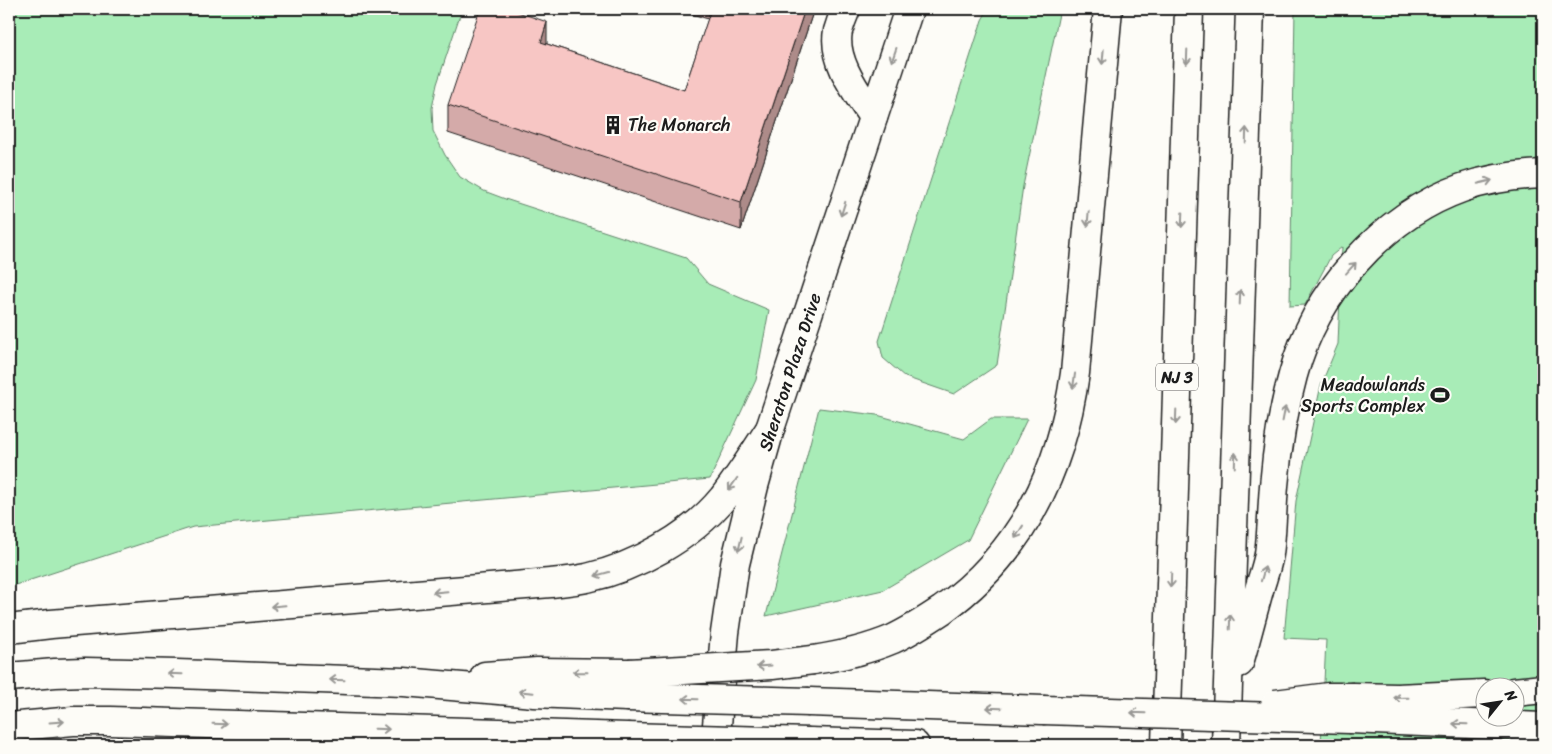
<svg xmlns="http://www.w3.org/2000/svg" width="1552" height="754" font-family="Sriracha,sans-serif">
	<rect width="100%" height="100%" fill="#fdfcf7"/>
	<filter id="ink" filterUnits="userSpaceOnUse"><feTurbulence type="fractalNoise" baseFrequency=".02" numOctaves="2"/><feDisplacementMap in="SourceGraphic" scale="10" xChannelSelector="R" yChannelSelector="G"/><feConvolveMatrix kernelMatrix="1 2 1 2 8 2 1 2 1" color-interpolation-filters="sRGB"/></filter>
	<g filter="url(#ink)">
		<g fill="#a8ecb7" stroke="#62846a" fill-rule="evenodd">
			<polygon points="9,9 462,9 437,84 432,108 433,131 445,155 460,177 484,191 508,200 686,258 708,284 769,310 756,380 710,479 193,527 9,587"/>
			<polygon points="988,9 1060,9 1023,186 997,365 954,394 905,377 883,358 879,341 982,20"/>
			<path d="M1295,9H1543V745H1321L1326,640L1284,638L1296,501L1321,385L1338,344L1342,247L1331,256L1305,305L1290,306ZM1484,686H1514V716H1484Z"/>
			<polygon points="819,408 877,415 964,439 991,419 1027,419 968,540 883,590 766,616"/>
		</g>
		<g fill="none" stroke-linecap="round" stroke-linejoin="round">
			<g stroke="#1c1c1c" stroke-width="31">
				<path id="minor" d="M846,9C843,16 840,24 838,31C832,61 858,94 873,117"/>
			</g>
			<g stroke="#1c1c1c" stroke-width="31">
				<polyline id="tertiary" points="717,745 717,725 725,633 735,564 754,486 770,429 909,9"/>
			</g>
			<g stroke="#1c1c1c" stroke-width="31">
				<g id="motorway">
					<path d="M9,629L51,624L538,584C554,583 571,581 587,578C636,567 691,537 723,498C740,476 755,452 770,429"/>
					<path d="M813,660C840,656 867,650 893,639C910,631 927,620 942,610C1023,552 1062,470 1075,373L1108,9"/>
					<path d="M1239,663C1246,639 1252,615 1259,590C1262,579 1267,566 1269,554C1272,532 1272,509 1274,486C1277,449 1283,411 1293,375C1315,293 1381,217 1462,188C1488,179 1515,175 1543,174"/>
					<polyline points="485,676 537,672 629,673"/>
					<polyline points="9,677 55,673 85,672 177,674 404,682 534,693 627,697"/>
					<polyline points="1514,692 1543,689"/>
					<polyline points="1353,697 1397,698 1484,694"/>
					<polyline points="809,702 1043,710"/>
					<polyline points="1350,719 1543,727"/>
					<polyline points="9,727 73,721 111,721 627,737"/>
					<polyline points="809,742 915,745"/>
					<polyline points="1166,745 1189,9"/>
					<polyline points="1226,745 1250,9"/>
				</g>
			</g>
			<use href="#minor" stroke="#fdfcf7" stroke-width="28"/>
			<use href="#tertiary" stroke="#fdfcf7" stroke-width="28"/>
			<use href="#motorway" stroke="#fdfcf7" stroke-width="28"/>
			<g stroke="#1c1c1c" stroke-width="31" stroke-linecap="butt">
				<g id="motorway-bridge">
					<polyline points="629,673 772,665 813,660"/>
					<polyline points="627,697 809,702"/>
					<polyline points="1275,704 1329,697 1353,697"/>
					<polyline points="1043,710 1350,719"/>
					<polyline points="627,737 809,742"/>
				</g>
			</g>
			<use href="#motorway-bridge" stroke="#fdfcf7" stroke-width="28"/>
		</g>
		<polygon fill="#d4aaa9" stroke="#1c1c1c" points="676,9 814,9 741,230 448,133 448,105 547,44 684,90 708,19"/>
		<g fill="#ad8b89" stroke="#1c1c1c">
			<polygon points="805,9 814,9 741,230 741,202"/>
			<polygon points="547,22 547,50 541,42"/>
		</g>
		<polygon fill="#f7c6c4" stroke="#1c1c1c" points="480,9 509,9 547,22 541,42 684,90 711,9 805,9 741,202 448,105"/>
		<defs><path id="oneway-shaft" d="M-6 0H5M1.5-3L5.5 0L1.5 3" fill="none" stroke-width="1.6" stroke-linecap="round" stroke-linejoin="round" transform="scale(1.25)"/></defs>
		<g stroke="#989794">
			<use href="#oneway-shaft" transform="translate(894 55) rotate(109)"/>
			<use href="#oneway-shaft" transform="translate(1103 57) rotate(95)"/>
			<use href="#oneway-shaft" transform="translate(1187 57) rotate(92)"/>
			<use href="#oneway-shaft" transform="translate(1246 135) rotate(-88)"/>
			<use href="#oneway-shaft" transform="translate(1485 182) rotate(-14)"/>
			<use href="#oneway-shaft" transform="translate(843 209) rotate(108)"/>
			<use href="#oneway-shaft" transform="translate(1088 219) rotate(95)"/>
			<use href="#oneway-shaft" transform="translate(1182 220) rotate(92)"/>
			<use href="#oneway-shaft" transform="translate(1351 268) rotate(-48)"/>
			<use href="#oneway-shaft" transform="translate(1240 297) rotate(-88)"/>
			<use href="#oneway-shaft" transform="translate(1074 381) rotate(98)"/>
			<use href="#oneway-shaft" transform="translate(1284 414) rotate(-79)"/>
			<use href="#oneway-shaft" transform="translate(1176 417) rotate(92)"/>
			<use href="#oneway-shaft" transform="translate(1235 460) rotate(-88)"/>
			<use href="#oneway-shaft" transform="translate(733 484) rotate(125)"/>
			<use href="#oneway-shaft" transform="translate(1019 532) rotate(122)"/>
			<use href="#oneway-shaft" transform="translate(740 544) rotate(103)"/>
			<use href="#oneway-shaft" transform="translate(602 574) rotate(165)"/>
			<use href="#oneway-shaft" transform="translate(1263 574) rotate(-74)"/>
			<use href="#oneway-shaft" transform="translate(1171 580) rotate(92)"/>
			<use href="#oneway-shaft" transform="translate(440 592) rotate(175)"/>
			<use href="#oneway-shaft" transform="translate(278 606) rotate(175)"/>
			<use href="#oneway-shaft" transform="translate(1230 622) rotate(-88)"/>
			<use href="#oneway-shaft" transform="translate(764 666) rotate(176)"/>
			<use href="#oneway-shaft" transform="translate(580 672) rotate(-179)"/>
			<use href="#oneway-shaft" transform="translate(175 674) rotate(-178)"/>
			<use href="#oneway-shaft" transform="translate(337 680) rotate(-178)"/>
			<use href="#oneway-shaft" transform="translate(526 692) rotate(-175)"/>
			<use href="#oneway-shaft" transform="translate(1401 698) rotate(179)"/>
			<use href="#oneway-shaft" transform="translate(690 699) rotate(-178)"/>
			<use href="#oneway-shaft" transform="translate(994 708) rotate(-178)"/>
			<use href="#oneway-shaft" transform="translate(1138 713) rotate(-178)"/>
			<use href="#oneway-shaft" transform="translate(57 722) rotate(-4)"/>
			<use href="#oneway-shaft" transform="translate(220 724) rotate(2)"/>
			<use href="#oneway-shaft" transform="translate(1460 724) rotate(-178)"/>
			<use href="#oneway-shaft" transform="translate(382 729) rotate(2)"/>
		</g>
	</g>
	<defs>
		<g id="building-bare" transform="scale(1.5)"><path d="M-4-6H4V6H1V3H-1V6H-4ZM-2.5-4.3h1.7v1.8h-1.7ZM.8-4.3h1.7v1.8H.8ZM-2.5-1h1.7V.8h-1.7ZM.8-1h1.7V.8H.8Z" fill="#1c1c1c" stroke="#fdfcf7" stroke-width="2.5" paint-order="stroke"/></g>
		<g id="stadium-bare" transform="scale(1.5)"><path d="M0-5a6.5 5 0 1 0 0 10a6.5 5 0 1 0 0-10ZM-3.5-1.8h7v3.6h-7Z" fill="#1c1c1c" stroke="#fdfcf7" stroke-width="2.5" paint-order="stroke"/></g>
	</defs>
	<g fill-rule="evenodd">
		<use href="#building-bare" x="613" y="125"/>
		<use href="#stadium-bare" x="1440" y="395"/>
	</g>
	<g text-anchor="middle" stroke-width="4.5" stroke-linejoin="round" paint-order="stroke">
		<rect fill="#fdfcf7" stroke="#605f5e" stroke-width="1" x="1156" y="363.5" width="42" height="27" rx="4"/>
		<g font-size="16" font-weight="bold" fill="#1c1c1c">
			<text x="1177" y="383">NJ 3</text>
		</g>
		<g font-size="18" fill="#1c1c1c" stroke="#fdfcf7" text-anchor="start">
			<text x="628" y="131">The Monarch</text>
			<text x="1425" y="391" text-anchor="end">Meadowlands<tspan x="1425" dy="21">Sports Complex</tspan></text>
		</g>
		<g font-size="18" fill="#1c1c1c" stroke="#fdfcf7">
			<text transform="translate(790 372) rotate(-72)" y="6">Sheraton Plaza Drive</text>
		</g>
	</g>
	<rect width="1552" height="754" fill="none" stroke="#fdfcf7" stroke-width="30"/>
	<rect x="15" y="15" width="1522" height="724" fill="none" stroke="#1c1c1c" stroke-width="2" filter="url(#ink)"/>
	<g transform="translate(1500 702) rotate(60)"><circle r="24" fill="#fdfcf7" stroke="#a3a29f"/>
	<path d="M0-4L9 19L0 12L-9 19Z" fill="#1c1c1c"/>
	<text y="-8" font-size="14" font-weight="bold" text-anchor="middle" fill="#1c1c1c">N</text>
	</g>
</svg>
